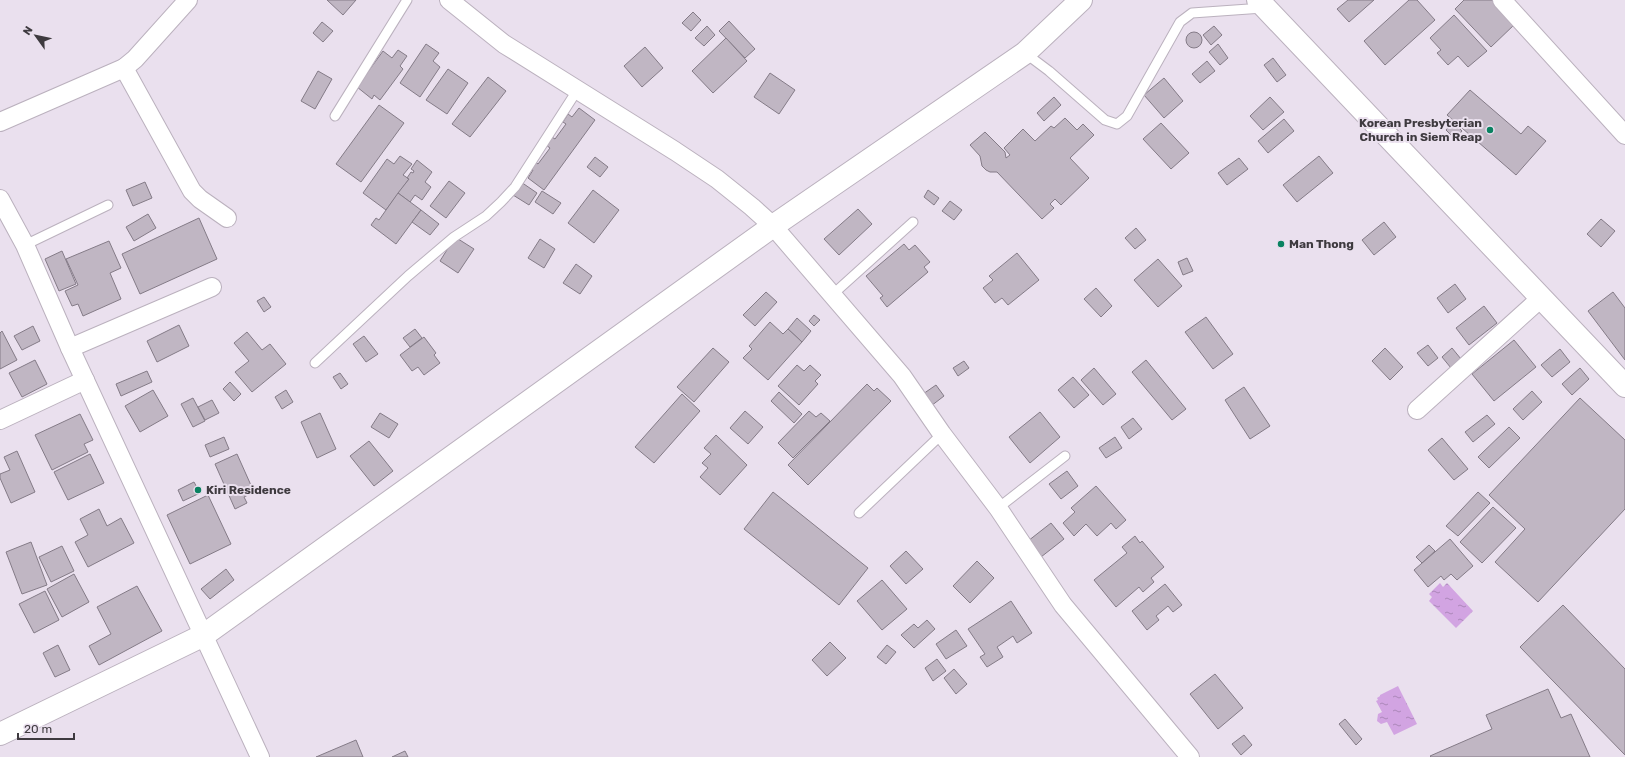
<svg xmlns="http://www.w3.org/2000/svg" width="1625" height="757" font-family="Rubik,sans-serif">
	<defs>
		<pattern id="water-ripples" width="26" height="14" patternUnits="userSpaceOnUse"><rect width="26" height="14" fill="#d2a4e2"/><path d="M2 4q2-2 4 0t4 0M15 11q2-2 4 0t4 0" fill="none" stroke="#ac87b9"/></pattern>
	</defs>
	<rect width="100%" height="100%" fill="#eae0ee"/>
	<g fill="url(#water-ripples)">
		<polygon points="1440,583 1443,587 1447,583 1473,611 1456,628 1429,601 1432,597 1429,594"/>
		<polygon points="1398,686 1417,724 1394,735 1387,722 1381,724 1377,721 1378,714 1382,712 1376,701 1378,700 1377,698 1380,696 1380,695"/>
	</g>
	<g fill="#c0b6c3" stroke="#847b87">
		<polygon points="327,0 356,0 343,15"/>
		<polygon points="1348,0 1374,0 1349,22 1337,9"/>
		<polygon points="1409,0 1417,0 1435,20 1385,65 1364,41"/>
		<polygon points="1464,0 1495,0 1516,23 1491,47 1455,9"/>
		<polygon points="693,12 701,20 691,31 682,23"/>
		<polygon points="1454,15 1487,51 1468,67 1458,56 1448,65 1437,53 1441,50 1430,38"/>
		<polygon points="729,21 755,49 745,58 719,31"/>
		<polygon points="322,22 333,31 323,42 313,33"/>
		<polygon points="707,26 715,35 704,46 695,38"/>
		<polygon points="1214,26 1222,35 1211,45 1203,35"/>
		<circle cx="1194" cy="40" r="8"/>
		<polygon points="726,38 747,61 713,93 692,71"/>
		<polygon points="426,44 439,53 433,61 440,67 420,97 400,83"/>
		<polygon points="1218,44 1228,58 1220,65 1209,52"/>
		<polygon points="645,47 663,68 642,87 624,66"/>
		<polygon points="398,50 407,56 400,66 403,69 380,100 374,95 372,99 357,87 383,51 392,58"/>
		<polygon points="1273,58 1286,75 1277,82 1264,65"/>
		<polygon points="1207,61 1215,71 1200,83 1192,74"/>
		<polygon points="448,69 468,83 447,114 426,100"/>
		<polygon points="318,71 332,79 315,109 301,101"/>
		<polygon points="770,73 795,90 779,114 754,97"/>
		<polygon points="488,77 506,91 470,137 452,124"/>
		<polygon points="1164,78 1183,101 1164,118 1144,95"/>
		<polygon points="1470,90 1521,134 1528,126 1546,141 1516,175 1447,115"/>
		<polygon points="1054,97 1061,105 1044,121 1037,113"/>
		<polygon points="1270,97 1284,112 1263,130 1250,116"/>
		<polygon points="379,105 404,123 361,182 336,164"/>
		<polygon points="579,108 595,120 544,190 528,178 533,170 530,167 534,161 538,164 550,148 546,145 552,137 555,139 566,124 563,122 568,114 572,117"/>
		<polygon points="1065,118 1077,130 1083,124 1094,135 1070,158 1089,178 1061,205 1055,199 1050,204 1054,208 1042,219 997,172 990,172 986,170 982,166 980,156 970,145 985,132 1005,152 1006,158 1010,155 1004,148 1023,129 1035,141 1051,126 1054,128"/>
		<polygon points="1284,119 1294,131 1268,153 1258,141"/>
		<polygon points="1453,122 1462,131 1455,139 1446,130"/>
		<polygon points="1161,123 1189,153 1171,169 1143,139"/>
		<polygon points="400,156 412,164 403,175 409,179 386,210 363,193 387,159 394,164"/>
		<polygon points="1319,156 1333,173 1297,202 1283,185"/>
		<polygon points="595,157 608,167 600,177 587,167"/>
		<polygon points="1239,158 1248,169 1227,185 1218,173"/>
		<polygon points="417,160 432,172 425,182 431,187 422,200 415,195 410,202 398,193 409,179 407,178 411,172 413,173 414,171 411,169"/>
		<polygon points="449,181 465,193 446,218 430,206"/>
		<polygon points="145,182 152,198 133,206 126,190"/>
		<polygon points="521,182 537,193 529,205 513,195"/>
		<polygon points="593,190 619,210 594,243 568,223"/>
		<polygon points="928,190 939,198 934,205 924,197"/>
		<polygon points="542,191 561,203 553,214 535,202"/>
		<polygon points="398,193 421,210 396,244 371,225 376,218 379,220"/>
		<polygon points="950,201 962,210 954,220 942,211"/>
		<polygon points="858,209 872,224 839,255 824,239"/>
		<polygon points="421,210 439,224 430,235 412,222"/>
		<polygon points="148,214 156,228 134,241 126,227"/>
		<polygon points="199,218 217,259 140,294 122,254"/>
		<polygon points="1601,219 1615,231 1601,247 1587,234"/>
		<polygon points="1384,222 1396,237 1374,255 1362,240"/>
		<polygon points="1136,228 1146,240 1135,249 1125,238"/>
		<polygon points="455,237 474,249 458,273 440,261"/>
		<polygon points="540,239 555,249 544,268 528,258"/>
		<polygon points="109,241 121,268 110,273 121,299 83,316 78,304 72,306 65,291 78,285 66,259"/>
		<polygon points="904,244 909,250 915,245 930,262 924,267 928,272 887,307 880,298 883,296 866,276"/>
		<polygon points="62,251 76,284 59,291 45,259"/>
		<polygon points="1017,253 1039,280 1008,305 1002,298 995,303 983,288 993,280 989,276"/>
		<polygon points="1187,258 1193,271 1183,275 1178,262"/>
		<polygon points="1158,259 1182,286 1158,307 1134,280"/>
		<polygon points="576,264 592,276 580,294 563,283"/>
		<polygon points="1455,284 1466,299 1448,313 1437,298"/>
		<polygon points="1096,288 1112,306 1101,317 1084,299"/>
		<polygon points="766,292 777,302 755,326 743,315"/>
		<polygon points="1613,292 1625,308 1625,360 1588,311"/>
		<polygon points="264,297 271,307 264,312 257,301"/>
		<polygon points="1484,306 1497,323 1469,345 1456,328"/>
		<polygon points="814,315 820,320 814,326 809,321"/>
		<polygon points="1206,317 1233,354 1213,369 1185,332"/>
		<polygon points="797,318 811,331 802,342 788,329"/>
		<polygon points="770,322 783,334 788,329 802,342 768,380 743,358 752,349 749,346"/>
		<polygon points="179,325 189,346 157,362 147,341"/>
		<polygon points="33,326 40,341 22,350 14,336"/>
		<polygon points="415,329 422,338 410,347 403,338"/>
		<polygon points="2,331 17,360 0,369 0,333"/>
		<polygon points="247,332 262,350 270,344 286,364 252,392 235,372 249,361 234,343"/>
		<polygon points="364,336 378,354 366,362 353,344"/>
		<polygon points="424,337 436,353 434,355 440,363 424,375 418,367 412,371 400,355"/>
		<polygon points="1514,340 1536,367 1494,401 1472,374"/>
		<polygon points="1428,345 1438,358 1428,366 1417,353"/>
		<polygon points="713,348 729,362 694,402 677,387"/>
		<polygon points="1385,348 1403,367 1390,380 1372,361"/>
		<polygon points="1452,348 1461,359 1451,368 1442,357"/>
		<polygon points="1560,349 1570,362 1552,377 1541,365"/>
		<polygon points="35,360 47,384 22,397 9,373"/>
		<polygon points="1146,360 1186,409 1172,420 1132,372"/>
		<polygon points="964,361 969,368 958,376 953,368"/>
		<polygon points="797,365 804,371 810,365 821,375 815,381 818,384 799,405 778,386"/>
		<polygon points="1094,368 1116,394 1103,405 1081,380"/>
		<polygon points="1580,368 1589,379 1572,395 1562,384"/>
		<polygon points="147,371 152,382 121,396 116,384"/>
		<polygon points="340,373 348,384 341,389 333,377"/>
		<polygon points="1073,377 1089,395 1074,408 1058,390"/>
		<polygon points="230,382 241,394 234,401 223,389"/>
		<polygon points="867,384 874,391 877,388 891,401 808,485 788,465"/>
		<polygon points="936,385 944,396 931,406 923,394"/>
		<polygon points="1244,387 1270,426 1250,439 1225,400"/>
		<polygon points="153,390 168,416 140,432 125,406"/>
		<polygon points="286,390 293,402 282,409 275,397"/>
		<polygon points="1532,391 1542,402 1523,420 1513,409"/>
		<polygon points="779,392 802,414 794,423 771,401"/>
		<polygon points="682,394 700,411 654,463 635,447"/>
		<polygon points="193,398 205,421 193,427 181,404"/>
		<polygon points="1580,398 1625,440 1625,509 1538,602 1495,562 1525,529 1489,495"/>
		<polygon points="212,400 219,413 205,420 198,407"/>
		<polygon points="745,411 763,427 748,444 730,428"/>
		<polygon points="809,411 816,417 821,413 830,421 793,458 778,443"/>
		<polygon points="1040,412 1060,437 1030,463 1009,437"/>
		<polygon points="320,413 336,449 317,458 301,422"/>
		<polygon points="380,413 398,424 389,438 371,427"/>
		<polygon points="80,414 93,440 84,444 88,452 52,470 35,435"/>
		<polygon points="1487,415 1495,424 1473,442 1465,432"/>
		<polygon points="1133,418 1142,429 1129,439 1121,427"/>
		<polygon points="1509,427 1520,438 1489,468 1478,457"/>
		<polygon points="716,435 747,465 720,495 700,477 708,468 702,463 711,454 704,448"/>
		<polygon points="224,437 229,449 210,457 205,445"/>
		<polygon points="1115,437 1122,448 1106,458 1099,448"/>
		<polygon points="1442,438 1468,469 1454,480 1428,450"/>
		<polygon points="369,441 393,471 374,486 350,456"/>
		<polygon points="17,451 35,492 11,503 0,478 0,474 10,470 4,457"/>
		<polygon points="90,454 104,483 68,500 54,472"/>
		<polygon points="237,454 254,492 244,497 247,503 235,509 215,464"/>
		<polygon points="1067,471 1078,486 1061,499 1049,484"/>
		<polygon points="194,482 200,493 183,501 178,490"/>
		<polygon points="1096,486 1126,520 1116,529 1111,523 1097,536 1086,524 1074,536 1063,523 1075,512 1071,508"/>
		<polygon points="773,492 868,568 839,605 744,529"/>
		<polygon points="1478,492 1490,503 1458,536 1446,526"/>
		<polygon points="208,495 231,544 190,564 167,515"/>
		<polygon points="1493,507 1516,528 1482,563 1460,542"/>
		<polygon points="99,509 107,526 121,518 134,543 88,567 75,542 88,535 80,519"/>
		<polygon points="1051,523 1064,539 1041,557 1028,541"/>
		<polygon points="1135,536 1140,543 1142,541 1164,567 1151,578 1154,582 1143,592 1139,587 1116,607 1094,580 1127,553 1122,547"/>
		<polygon points="1450,539 1473,566 1457,580 1451,574 1444,580 1441,576 1428,587 1414,570"/>
		<polygon points="31,542 47,585 22,594 6,552"/>
		<polygon points="1429,545 1435,551 1422,563 1416,557"/>
		<polygon points="62,546 74,571 51,582 39,557"/>
		<polygon points="906,551 923,569 906,584 890,566"/>
		<polygon points="977,561 994,578 970,603 953,586"/>
		<polygon points="226,569 234,580 210,599 201,589"/>
		<polygon points="74,574 89,602 62,617 47,589"/>
		<polygon points="882,580 907,609 882,630 857,601"/>
		<polygon points="1165,584 1182,605 1173,612 1168,606 1156,616 1159,620 1147,630 1132,611"/>
		<polygon points="137,586 162,631 99,665 89,646 111,634 97,607"/>
		<polygon points="45,591 59,620 34,633 19,604"/>
		<polygon points="1011,601 1032,633 1017,643 1013,636 997,647 1003,657 987,667 980,657 985,654 968,629"/>
		<polygon points="1563,605 1625,669 1625,755 1520,647"/>
		<polygon points="927,620 935,629 914,648 901,635 914,624 918,628"/>
		<polygon points="956,630 967,646 946,659 936,644"/>
		<polygon points="830,642 846,658 827,676 812,660"/>
		<polygon points="58,645 70,670 55,677 43,653"/>
		<polygon points="887,645 896,652 886,664 877,657"/>
		<polygon points="937,659 946,671 933,681 925,668"/>
		<polygon points="954,669 967,684 956,694 944,678"/>
		<polygon points="1215,674 1243,708 1218,729 1190,694"/>
		<polygon points="1548,689 1561,718 1571,714 1590,757 1431,757 1430,756 1492,729 1486,715"/>
		<polygon points="1345,719 1362,739 1356,745 1339,724"/>
		<polygon points="1244,735 1252,745 1241,755 1232,744"/>
		<polygon points="356,740 363,757 316,757"/>
		<polygon points="405,751 408,757 392,757"/>
	</g>
	<g fill="none" stroke-linecap="round" stroke-linejoin="round">
		<g stroke="#bbb1be" stroke-width="11">
			<g id="service">
				<polyline points="1025,53 1049,71 1105,120 1117,124 1127,116 1180,22 1192,13 1263,8"/>
				<polyline points="335,116 407,0"/>
				<polyline points="25,245 108,205"/>
				<polyline points="831,296 913,222"/>
				<polyline points="315,363 408,276 454,237 486,216 501,202 515,187 578,89"/>
				<polyline points="998,508 1065,456"/>
				<polyline points="859,513 942,434"/>
			</g>
		</g>
		<g stroke="#bbb1be" stroke-width="20">
			<g id="minor">
				<polyline points="449,0 504,44 675,151 717,179 752,207 773,226 902,376 942,434 998,508 1063,605 1190,757"/>
				<polyline points="1502,0 1625,135"/>
				<polyline points="124,68 192,191 200,199 227,218"/>
				<polyline points="0,122 124,68 135,59 188,0"/>
				<polyline points="0,199 25,245 70,348 260,757"/>
				<polyline points="70,348 212,287"/>
				<polyline points="1417,410 1541,298"/>
				<polyline points="0,420 85,380"/>
			</g>
		</g>
		<g stroke="#bbb1be" stroke-width="24">
			<g id="tertiary">
				<polyline points="1258,0 1625,386"/>
				<polyline points="0,734 204,635 773,226 1025,53 1081,0"/>
			</g>
		</g>
		<use href="#service" stroke="#fff" stroke-width="9"/>
		<use href="#minor" stroke="#fff" stroke-width="18"/>
		<use href="#tertiary" stroke="#fff" stroke-width="22"/>
	</g>
	<g fill="#0a8261" stroke="#eae0ee" stroke-width="1.5">
		<circle cx="1490" cy="130" r="4"/>
		<circle cx="1281" cy="244" r="4"/>
		<circle cx="198" cy="490" r="4"/>
	</g>
	<g text-anchor="middle" stroke-width="4" stroke-linejoin="round" paint-order="stroke">
		<g font-size="12" font-weight="bold" fill="#3e3a3f" stroke="#eae0ee" text-anchor="start">
			<text x="1482" y="127" text-anchor="end">Korean Presbyterian<tspan x="1482" dy="14">Church in Siem Reap</tspan></text>
			<text x="1289" y="248">Man Thong</text>
			<text x="206" y="494">Kiri Residence</text>
		</g>
	</g>
	<g transform="translate(36 36) rotate(303)" stroke="#eae0ee" stroke-width="3" paint-order="stroke">
	<path d="M0-3L7 15L0 10L-7 15Z" fill="#3e3a3f"/>
	<text y="-6" font-size="11" font-weight="bold" text-anchor="middle" fill="#3e3a3f">N</text>
	</g>
	<path d="M18 733v6h56v-6" fill="none" stroke="#3e3a3f" stroke-width="2"/>
	<text x="24" y="733" font-size="12" fill="#3e3a3f" stroke="#eae0ee" stroke-width="3" paint-order="stroke">20 m</text>
</svg>
